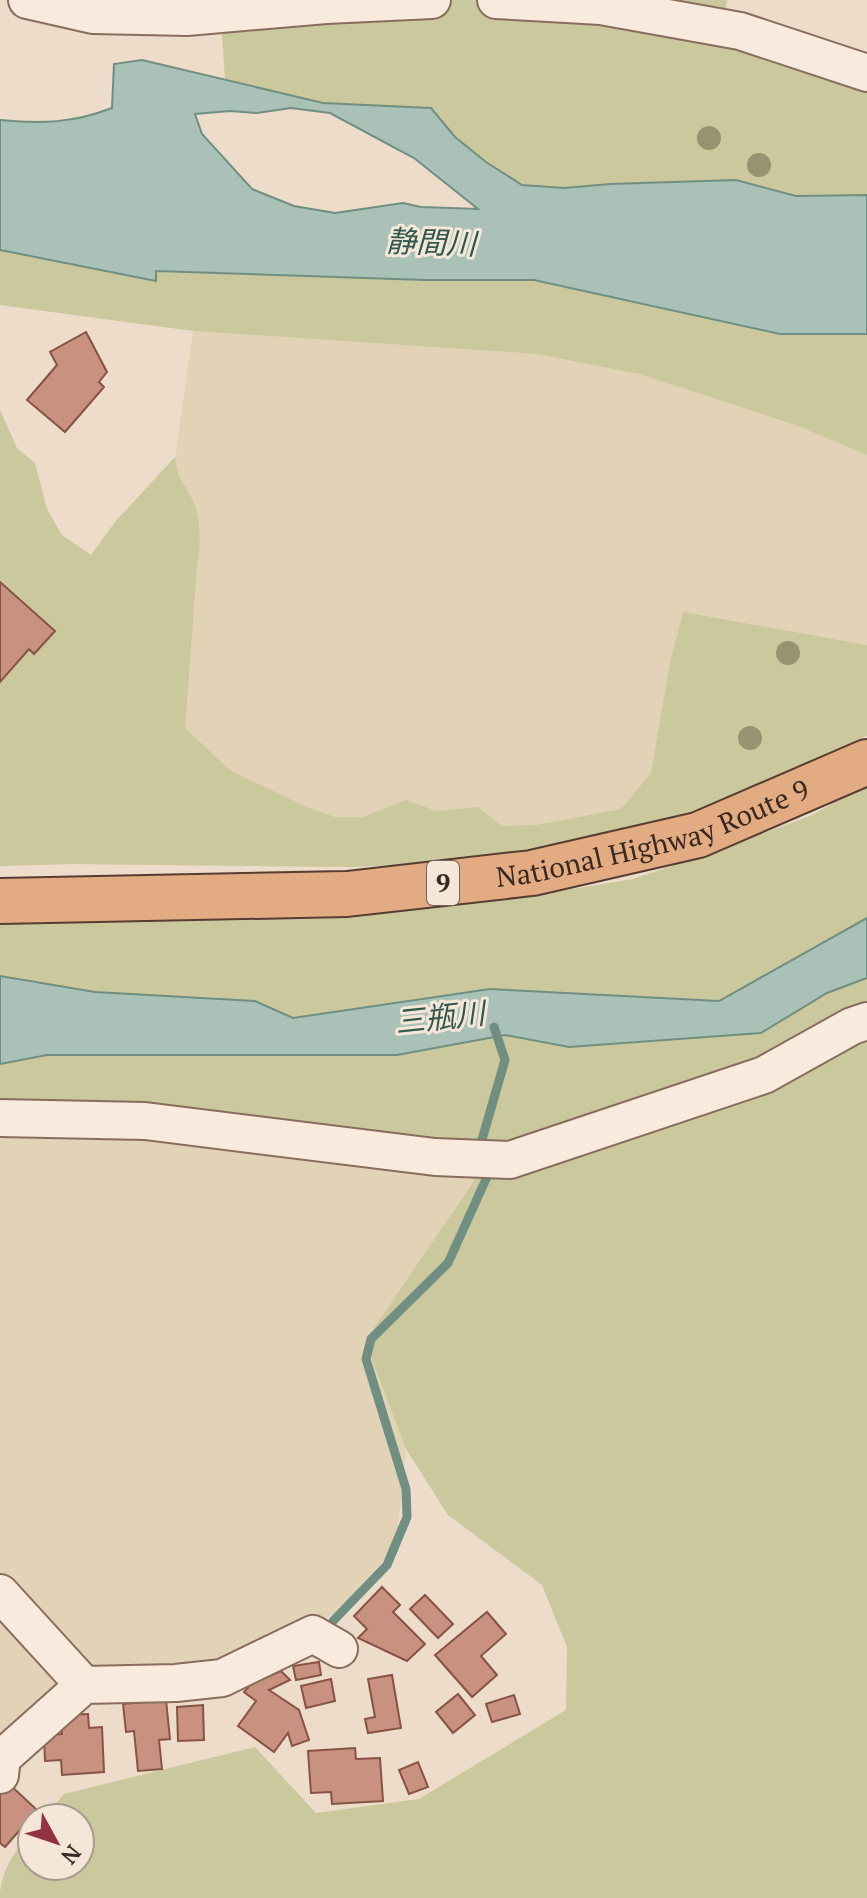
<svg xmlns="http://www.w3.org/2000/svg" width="867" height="1898" font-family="'PT Serif','Noto Sans JP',serif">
	<rect width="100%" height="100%" fill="#eddcc9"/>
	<g fill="#e2d3b6">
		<polygon points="193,331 536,354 639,374 795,425 867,455 867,735 687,814 353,867 72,864 0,866 140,708"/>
		<polygon points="25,1126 481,1171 365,1341 406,1449 396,1548 332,1615 218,1667 84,1675 0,1585 0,1127"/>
		<polygon points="0,1606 63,1679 0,1748"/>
	</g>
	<g fill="#cbc89d">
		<polygon points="262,0 727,0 724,20 867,65 867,195 796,196 736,180 610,184 564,188 522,185 486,162 455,137 431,108 323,103 225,79 220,7"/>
		<polygon points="0,250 156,281 155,271 424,280 534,280 583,290 704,305 712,319 780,334 867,334 867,455 795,425 639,374 536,354 193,331 0,305"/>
		<path d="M0,410L17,448L35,463L47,509L62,535L91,555L115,522L175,457C178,483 185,482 194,503C201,521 201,546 197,566L185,728L231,771L307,807L335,817H363L406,800L436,811L478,807L502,826L537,825L621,809L651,773L670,663L683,612L867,645V735L838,756L687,814L485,861L353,867L72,864L0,866Z"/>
		<polygon points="867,784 867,918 719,1001 490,989 293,1018 255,1001 95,992 0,976 0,918 357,913 513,899 633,879 724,848 810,816"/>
		<path d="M867,978V1898H0C0,1872 15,1850 32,1830V1866H80V1818H43L64,1794L255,1747L316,1813L419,1799L566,1710L567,1647L542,1585L448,1515L406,1449L365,1341L480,1172L0,1113V1064L47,1055H398L505,1034L569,1047L761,1033L827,993Z"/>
	</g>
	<g fill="#a9c1b6" stroke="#708f82" stroke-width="2" fill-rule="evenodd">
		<path d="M142,60L323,103L431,108L455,137L486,162L522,185L564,188L610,184L736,180L796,196L867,195V334H780L534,280H424L156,271V281L0,250V120C42,124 73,123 112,108L114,64ZM291,108L330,113L414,158L478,209L421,207L403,203L335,213L294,206L252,189L202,134L195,114L230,111L257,113Z"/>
		<polygon points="867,918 867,978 827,993 761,1033 569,1047 505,1035 397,1055 47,1055 0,1064 0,976 95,992 255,1001 293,1018 490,989 719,1001"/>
	</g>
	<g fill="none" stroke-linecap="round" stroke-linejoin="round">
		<g stroke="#708f82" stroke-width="9">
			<polyline points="479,1150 505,1060 494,1027"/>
			<polyline points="333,1621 387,1565 407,1517 406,1489 366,1359 371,1339 448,1263 487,1177"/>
		</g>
	</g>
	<g fill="#c99280" stroke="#865345" stroke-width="2">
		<polygon points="86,332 107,372 99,382 104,387 65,432 27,400 57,365 50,352"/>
		<polygon points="0,582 55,631 34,654 29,649 0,682"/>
		<polygon points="382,1587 400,1605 393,1612 425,1644 407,1661 358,1638 367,1629 354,1616"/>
		<polygon points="425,1595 453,1624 438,1638 410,1609"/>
		<polygon points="487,1612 506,1634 481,1656 497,1675 472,1697 435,1655"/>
		<polygon points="319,1662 321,1675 296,1680 293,1666"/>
		<polygon points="281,1671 290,1680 269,1690 299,1710 309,1740 292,1746 288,1733 274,1752 238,1726 256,1701 244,1692 251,1684"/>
		<polygon points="392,1675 401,1728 368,1733 365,1719 375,1717 368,1679"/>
		<polygon points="331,1679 335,1701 306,1708 301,1686"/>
		<polygon points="458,1694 475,1715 453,1733 436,1712"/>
		<polygon points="514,1695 520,1714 492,1722 486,1704"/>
		<polygon points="166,1700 170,1739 159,1740 162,1769 138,1771 134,1731 126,1732 123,1704"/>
		<polygon points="203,1705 204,1740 178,1741 177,1707"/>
		<polygon points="88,1714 89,1728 102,1727 104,1772 62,1775 61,1760 45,1761 44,1735 62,1734 61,1715"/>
		<polygon points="355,1748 356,1759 380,1758 383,1801 332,1804 331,1792 311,1793 308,1751"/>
		<polygon points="418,1762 428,1787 409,1794 399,1770"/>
		<polygon points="8,1783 37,1810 5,1847 0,1843 0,1792"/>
	</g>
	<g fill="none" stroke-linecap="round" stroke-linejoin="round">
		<g stroke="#886d5e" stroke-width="40">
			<g id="minor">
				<polyline points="27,0 93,15 187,17 326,5 432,0"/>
				<polyline points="496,0 601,6 740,31 867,73"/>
				<polyline points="0,1118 145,1121 435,1157 510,1160 764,1075 852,1026 867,1021"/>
				<polyline points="0,1593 84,1685"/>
				<polyline points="0,1775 2,1758 84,1685 176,1683 222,1678 313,1634 339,1649"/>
			</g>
		</g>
		<g stroke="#573c32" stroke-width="48">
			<g id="trunk">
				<path id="s1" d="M0,901L347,894L532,873L698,835L867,762"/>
			</g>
		</g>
		<use href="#minor" stroke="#f8eadc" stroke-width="36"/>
		<use href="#trunk" stroke="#e2ab81" stroke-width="44"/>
	</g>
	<g fill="#989271">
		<circle cx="709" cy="138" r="12"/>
		<circle cx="759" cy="165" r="12"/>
		<circle cx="788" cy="653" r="12"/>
		<circle cx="750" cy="738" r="12"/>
	</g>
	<g text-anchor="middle" stroke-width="6" stroke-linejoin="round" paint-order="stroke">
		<rect fill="#f4e7d8" stroke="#716158" stroke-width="2" x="427" y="861" width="32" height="44" rx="6"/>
		<g font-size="26" font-weight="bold" fill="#392821">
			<text x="443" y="892">9</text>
		</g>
		<g font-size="28" fill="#392821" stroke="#f4e7d8">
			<text dy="10" stroke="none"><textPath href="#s1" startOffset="660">National Highway Route 9</textPath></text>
		</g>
		<g font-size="30" font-style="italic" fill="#31584f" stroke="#f4e7d8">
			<text transform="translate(431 243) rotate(2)" y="10">静間川</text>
			<text transform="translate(440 1018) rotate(-6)" y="10">三瓶川</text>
		</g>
	</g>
	<g transform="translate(56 1842) rotate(130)"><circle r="38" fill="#f4e7d8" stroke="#a99b8f" stroke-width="2"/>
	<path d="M0-6L14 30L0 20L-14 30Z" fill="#943143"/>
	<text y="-12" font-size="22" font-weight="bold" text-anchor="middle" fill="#392821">N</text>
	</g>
</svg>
